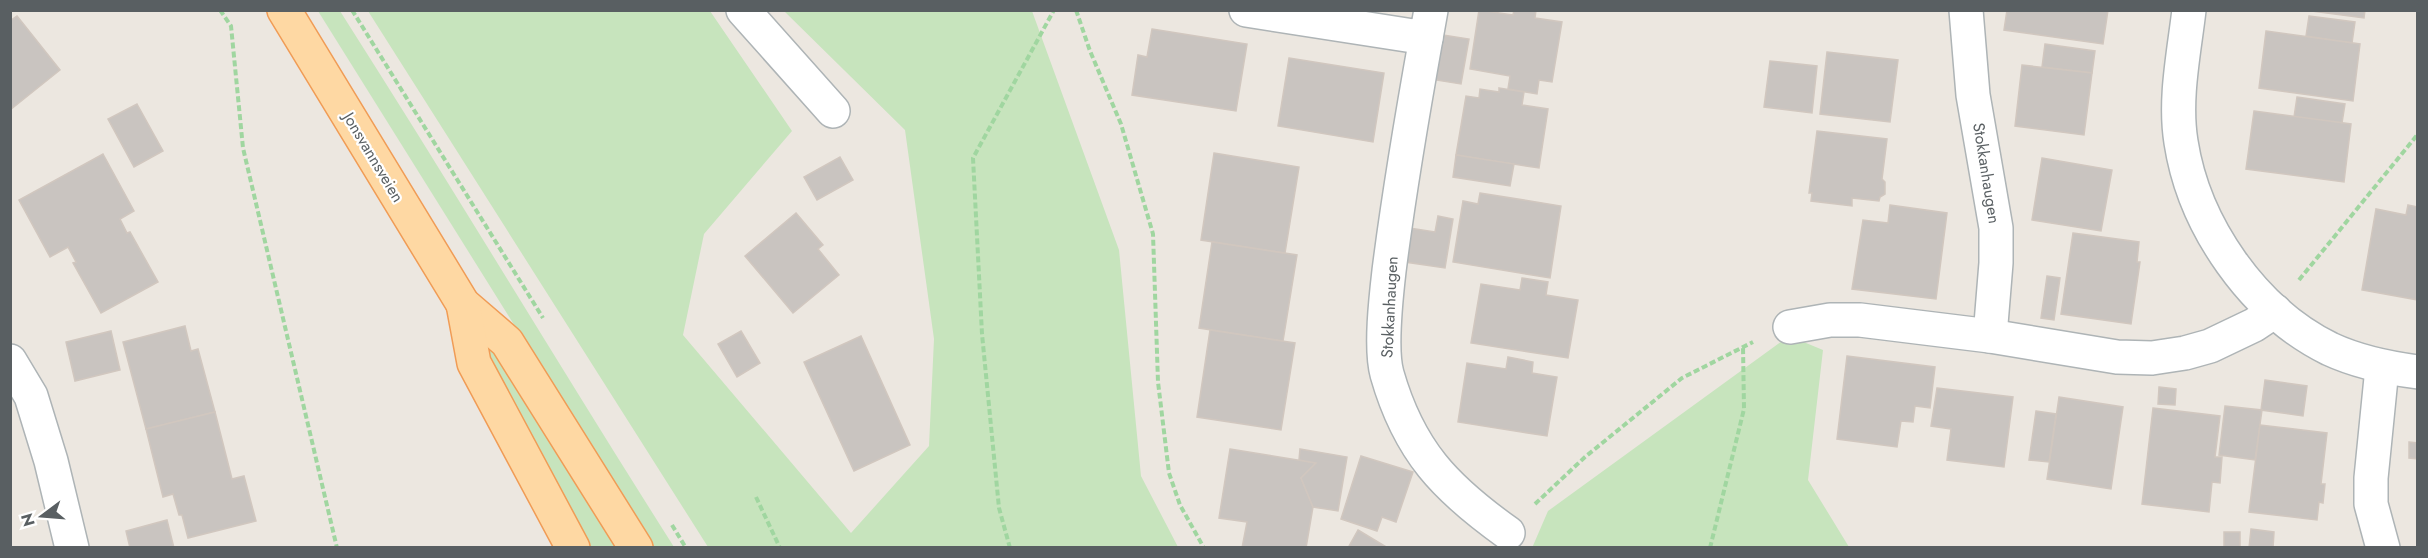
<svg xmlns="http://www.w3.org/2000/svg" width="2428" height="558" font-family="Jost,sans-serif">
	<rect width="100%" height="100%" fill="#ece7e0"/>
	<g fill="#c7e4bd">
		<path d="M318,11H340C453,188 561,369 674,547H653Z"/>
		<polygon points="368,11 710,11 792,131 704,234 683,335 851,533 929,446 934,339 905,130 784,11 1032,11 1119,250 1141,476 1178,547 708,547"/>
		<polygon points="1789,336 1823,350 1808,480 1849,547 1532,548 1548,511"/>
		<polygon points="491,348 619,547 588,547 575,526 488,351"/>
	</g>
	<g fill="#c9c4c0" stroke="#d1c7bf" stroke-width="1.5">
		<polygon points="1479,10 1513,15 1514,10 1536,10 1535,18 1562,22 1552,82 1539,80 1537,94 1508,89 1510,76 1470,69"/>
		<polygon points="2007,10 2108,10 2103,44 2004,30"/>
		<polygon points="2304,10 2365,10 2364,18"/>
		<polygon points="17,16 60,70 10,110 10,21"/>
		<polygon points="2309,16 2355,22 2352,43 2306,36"/>
		<polygon points="1152,29 1247,44 1236,111 1132,95 1138,55 1147,57"/>
		<polygon points="2266,31 2360,44 2353,101 2259,88"/>
		<polygon points="1443,35 1469,39 1461,84 1436,80"/>
		<polygon points="2045,44 2095,51 2092,73 2042,67"/>
		<polygon points="1827,52 1898,60 1890,122 1820,114"/>
		<polygon points="1289,58 1384,73 1373,142 1278,126"/>
		<polygon points="1770,61 1817,66 1812,113 1764,107"/>
		<polygon points="2022,65 2092,73 2084,135 2015,126"/>
		<polygon points="1499,88 1524,92 1522,105 1548,109 1539,168 1456,155 1466,96 1479,98 1480,89 1499,92"/>
		<polygon points="2297,97 2345,104 2342,123 2294,117"/>
		<polygon points="137,104 163,151 134,167 108,119"/>
		<polygon points="2254,111 2351,124 2344,182 2246,169"/>
		<polygon points="1817,131 1887,139 1882,179 1885,182 1885,194 1880,197 1879,201 1852,198 1852,206 1811,201 1812,193 1809,193"/>
		<polygon points="1214,153 1299,167 1285,253 1201,240"/>
		<polygon points="103,154 134,211 120,219 127,233 130,232 158,282 101,313 73,263 76,262 68,247 50,257 19,200"/>
		<polygon points="1456,155 1514,164 1510,186 1453,177"/>
		<polygon points="840,157 853,180 817,200 804,177"/>
		<polygon points="2042,158 2112,170 2101,231 2032,220"/>
		<polygon points="1480,193 1561,206 1550,278 1453,262 1463,201 1478,204"/>
		<polygon points="1890,205 1947,213 1936,299 1852,289 1863,220 1888,223"/>
		<polygon points="2408,205 2418,207 2418,300 2362,290 2376,209 2406,215"/>
		<polygon points="796,213 823,245 818,249 839,275 793,313 745,256"/>
		<polygon points="1438,216 1453,219 1445,268 1405,262 1410,228 1435,232"/>
		<polygon points="2073,233 2139,242 2137,262 2140,262 2131,324 2061,314"/>
		<polygon points="1212,242 1297,255 1283,341 1199,328"/>
		<polygon points="2047,276 2060,278 2054,320 2041,318"/>
		<polygon points="1522,278 1548,282 1546,295 1578,300 1568,358 1471,343 1481,284 1520,290"/>
		<polygon points="185,326 191,351 198,349 215,412 146,429 123,342"/>
		<polygon points="1210,330 1295,343 1281,430 1197,417"/>
		<polygon points="111,331 120,370 75,381 66,342"/>
		<polygon points="741,331 760,363 737,377 718,344"/>
		<polygon points="861,336 910,445 854,471 804,362"/>
		<polygon points="1847,356 1935,367 1930,408 1915,406 1913,422 1901,421 1897,447 1837,439"/>
		<polygon points="1508,357 1533,362 1532,373 1557,377 1547,436 1458,422 1467,363 1506,369"/>
		<polygon points="2265,380 2307,386 2303,416 2261,410"/>
		<polygon points="2159,387 2176,389 2175,405 2158,404"/>
		<polygon points="1937,388 2013,397 2004,467 1947,460 1951,429 1931,426"/>
		<polygon points="2059,397 2123,407 2111,489 2047,479"/>
		<polygon points="2225,406 2262,410 2255,460 2219,455"/>
		<polygon points="2153,408 2220,416 2215,457 2222,457 2220,483 2212,482 2209,512 2142,504"/>
		<polygon points="2036,411 2056,414 2049,462 2029,460"/>
		<polygon points="215,412 232,479 244,476 256,521 188,538 182,515 179,515 173,494 163,497 146,429"/>
		<polygon points="2260,425 2327,433 2321,484 2325,484 2323,503 2319,502 2317,520 2249,512"/>
		<polygon points="2409,442 2418,443 2418,459 2409,458"/>
		<polygon points="1230,449 1316,463 1301,478 1313,507 1306,548 1242,548 1247,522 1219,518"/>
		<polygon points="1300,449 1347,457 1338,511 1313,507 1301,478 1316,463 1299,460"/>
		<polygon points="1361,456 1413,472 1396,522 1382,517 1377,531 1341,519"/>
		<polygon points="167,520 174,548 130,548 126,531"/>
		<polygon points="2251,529 2274,532 2273,548 2249,548"/>
		<polygon points="1358,530 1388,548 1348,548"/>
		<rect x="2224" y="532" width="16" height="16"/>
	</g>
	<g fill="none" stroke-linecap="round" stroke-linejoin="round">
		<g stroke="#aeb4b6" stroke-width="36">
			<g id="minor">
				<polyline points="743,10 833,111"/>
				<polyline points="1246,10 1426,38 1431,10"/>
				<polyline points="1966,10 1973,95 1996,228 1996,263 1990,336"/>
				<path d="M2189,10C2184,53 2174,99 2181,142C2194,226 2253,311 2330,349C2358,362 2387,368 2418,372"/>
				<path d="M1426,38C1412,116 1399,192 1389,271C1386,297 1380,349 1387,374C1409,451 1445,488 1508,533"/>
				<polyline points="1790,327 1830,320 1860,320 1990,336 2117,357 2152,358 2185,353 2210,346 2254,325 2275,311"/>
				<polyline points="10,361 31,396 51,461 72,548"/>
				<polyline points="2382,368 2371,478 2371,504 2383,548"/>
			</g>
		</g>
		<g stroke="#f09c56" stroke-width="36">
			<g id="major">
				<polyline points="284,10 463,304 507,342 636,548"/>
				<polyline points="463,304 474,363 573,548"/>
			</g>
		</g>
		<g stroke="#a0d6a0" stroke-width="4" stroke-dasharray="6 3" stroke-linecap="butt">
			<polyline points="220,10 231,26 243,148 337,548"/>
			<polyline points="352,10 543,318"/>
			<polyline points="1076,10 1090,51 1121,124 1153,234 1158,382 1169,473 1180,505 1204,548"/>
			<polyline points="2299,280 2418,134"/>
			<polyline points="756,497 780,548"/>
			<polyline points="1535,504 1585,457 1682,378 1753,342"/>
			<polyline points="672,525 686,548"/>
			<polyline points="1010,548 999,508 982,334 973,158 1054,10"/>
			<polyline points="1710,548 1744,409 1743,346"/>
		</g>
		<use href="#minor" stroke="#fff" stroke-width="33"/>
		<use href="#major" stroke="#fed8a3" stroke-width="33"/>
	</g>
	<g text-anchor="middle" stroke-width="4.5" stroke-linejoin="round" paint-order="stroke">
		<g font-size="16" fill="#595f62" stroke="#fff">
			<text transform="translate(374 157) rotate(59)" y="6">Jonsvannsveien</text>
			<text transform="translate(1987 173) rotate(81)" y="6">Stokkanhaugen</text>
			<text transform="translate(1389 307) rotate(-87)" y="6">Stokkanhaugen</text>
		</g>
	</g>
	<rect width="2428" height="558" fill="none" stroke="#595f62" stroke-width="24"/>
	<g transform="translate(42 516) rotate(254)" stroke="#ffffff" stroke-width="4.5" paint-order="stroke">
	<path d="M0-4.5L10 22L0 15L-10 22Z" fill="#595f62"/>
	<text y="-9" font-size="16" font-weight="bold" text-anchor="middle" fill="#595f62">N</text>
	</g>
</svg>
